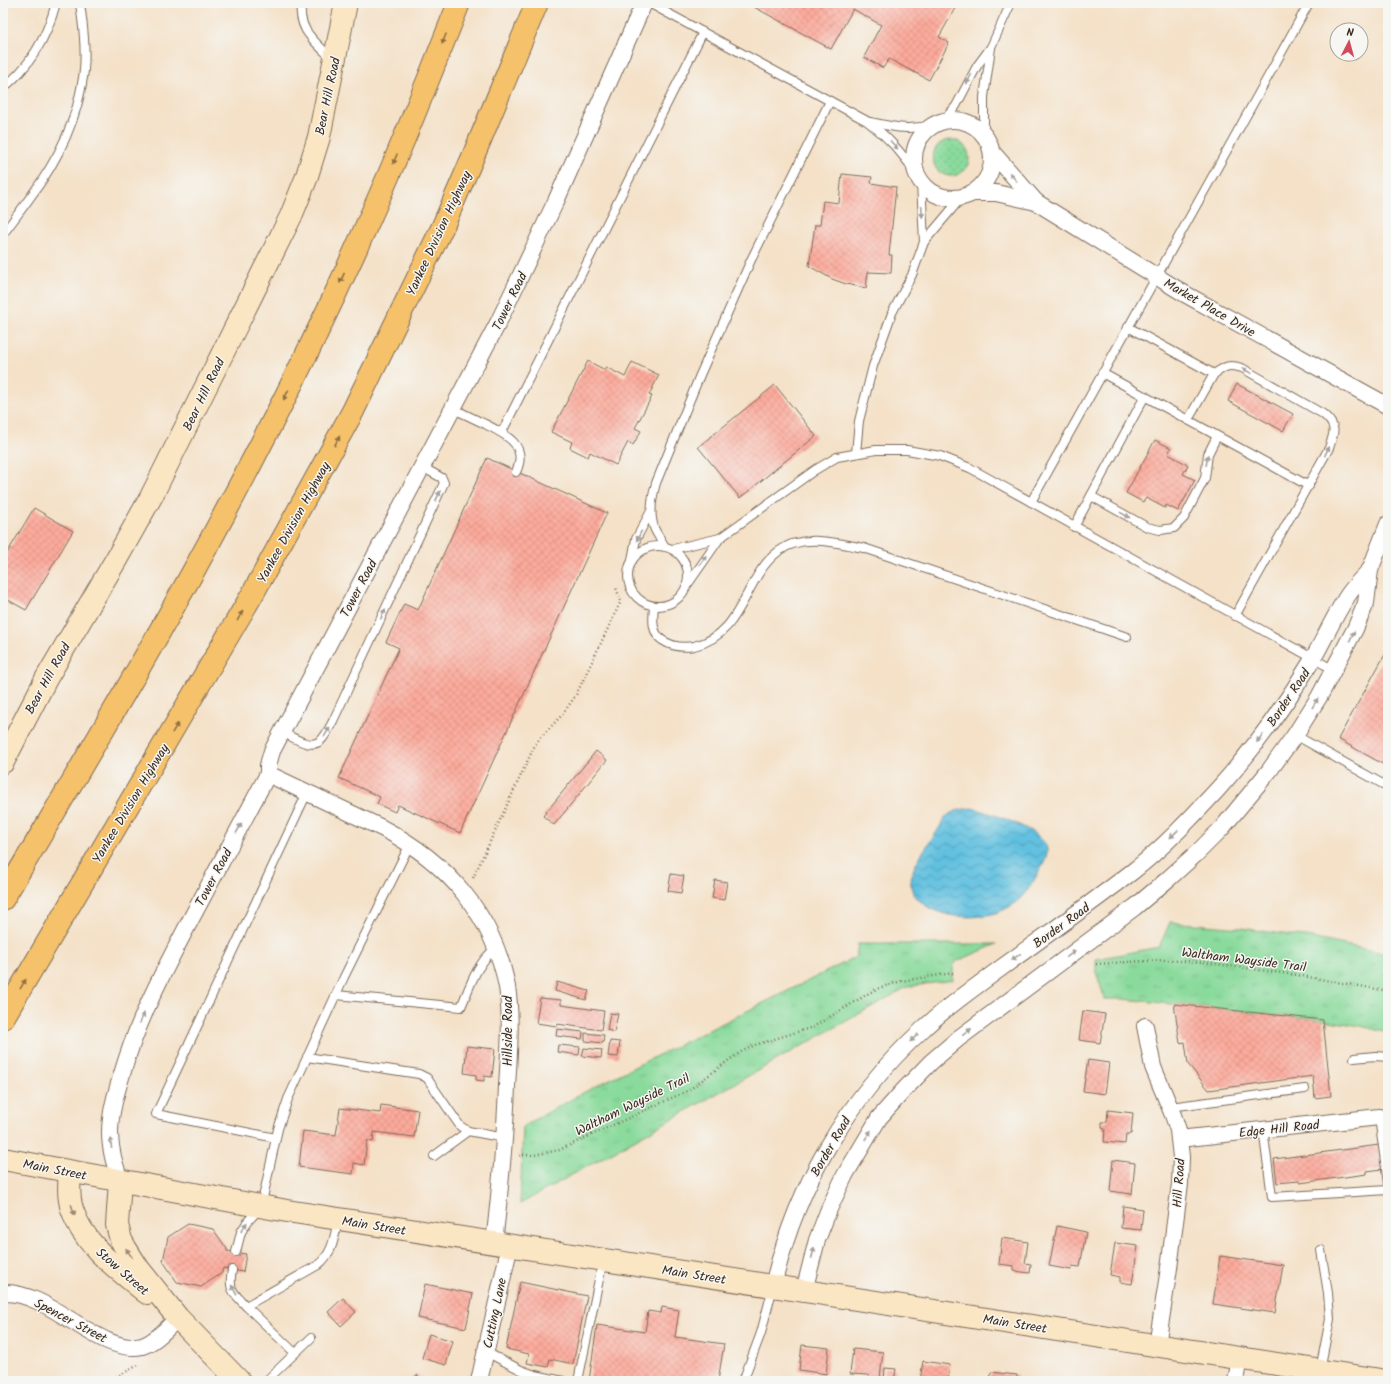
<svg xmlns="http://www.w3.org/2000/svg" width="1391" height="1384" font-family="Kalam,sans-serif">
	<defs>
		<pattern id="grass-dots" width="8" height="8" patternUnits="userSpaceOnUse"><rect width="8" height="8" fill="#89da9b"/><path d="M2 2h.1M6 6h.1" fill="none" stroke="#77bb85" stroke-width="1.8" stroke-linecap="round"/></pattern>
		<pattern id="park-tufts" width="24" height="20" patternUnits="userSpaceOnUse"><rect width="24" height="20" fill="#89da9b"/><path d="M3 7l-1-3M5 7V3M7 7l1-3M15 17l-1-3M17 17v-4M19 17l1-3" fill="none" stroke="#77bb85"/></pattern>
		<pattern id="water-waves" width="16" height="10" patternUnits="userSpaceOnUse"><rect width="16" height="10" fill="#62c1e0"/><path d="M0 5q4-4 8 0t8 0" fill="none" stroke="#529db5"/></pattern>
		<pattern id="building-cross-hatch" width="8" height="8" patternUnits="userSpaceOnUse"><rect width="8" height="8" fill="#fcaa9b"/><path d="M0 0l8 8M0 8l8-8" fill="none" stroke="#d99285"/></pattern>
	</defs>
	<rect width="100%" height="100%" fill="#f6f6f2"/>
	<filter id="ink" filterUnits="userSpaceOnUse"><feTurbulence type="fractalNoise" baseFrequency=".025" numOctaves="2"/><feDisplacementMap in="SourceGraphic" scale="8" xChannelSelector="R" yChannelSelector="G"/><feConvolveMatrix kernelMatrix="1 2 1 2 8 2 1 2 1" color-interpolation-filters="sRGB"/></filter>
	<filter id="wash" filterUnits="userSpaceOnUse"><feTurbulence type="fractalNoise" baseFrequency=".012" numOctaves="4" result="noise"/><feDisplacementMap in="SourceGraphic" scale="16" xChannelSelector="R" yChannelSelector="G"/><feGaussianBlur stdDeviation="0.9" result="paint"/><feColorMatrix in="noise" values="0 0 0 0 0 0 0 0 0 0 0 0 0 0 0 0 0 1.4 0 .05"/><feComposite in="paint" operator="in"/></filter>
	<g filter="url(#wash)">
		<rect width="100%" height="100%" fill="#f4e1c8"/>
		<circle fill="url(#grass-dots)" stroke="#62825c" cx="951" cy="158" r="18"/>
		<g fill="url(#park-tufts)" stroke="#62825c">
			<polygon points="1170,922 1241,928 1311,938 1388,954 1388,1033 1361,1026 1323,1020 1124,999 1105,999 1096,972 1096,959 1159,947"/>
			<polygon points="858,944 997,944 955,962 953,968 953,980 907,987 520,1204 523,1126 594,1087 856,957"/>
		</g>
		<path fill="url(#water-waves)" stroke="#4e767f" d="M972,808C989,813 1044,829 1047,849C1048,857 1043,865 1039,871C1033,883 1025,895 1015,903C992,922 941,922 919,900C915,896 911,891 911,885C910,868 923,852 932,839C948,817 941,812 972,808Z"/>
		<g id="blocks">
			<g fill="url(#building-cross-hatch)">
				<polygon points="756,3 958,3 939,37 949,43 929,80 889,59 883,68 864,57 881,25 853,9 831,49 754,7"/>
				<polygon points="842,174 872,177 871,183 896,187 889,255 892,255 891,273 868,272 866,288 846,284 832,279 809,266 815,225 820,225 823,201 839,203"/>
				<polygon points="588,361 605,370 606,367 625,377 632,362 659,375 649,395 652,396 635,428 641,431 633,445 628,442 616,465 590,452 588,457 570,448 572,442 551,432"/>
				<polygon points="1237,384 1293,414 1283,431 1228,401"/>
				<polygon points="775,385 816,436 740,498 698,447"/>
				<polygon points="1155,440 1171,448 1168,454 1188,465 1183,474 1195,480 1178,511 1166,505 1165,508 1146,498 1143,502 1126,493"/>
				<polygon points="487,458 607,513 460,833 398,805 395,812 377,804 380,797 339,778 399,648 386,642 404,604 418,610"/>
				<polygon points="34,508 73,531 26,610 3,597 3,560"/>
				<polygon points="1388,649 1388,767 1338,739"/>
				<polygon points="596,751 607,760 554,825 543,816"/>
				<polygon points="671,874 684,876 681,893 668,891"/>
				<polygon points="715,880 727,882 724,900 712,898"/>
				<polygon points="557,982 589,991 586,1000 555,991"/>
				<polygon points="540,998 561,1000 561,1005 604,1011 601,1030 557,1024 557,1026 536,1023"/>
				<polygon points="1174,1004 1323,1020 1331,1096 1315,1098 1313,1076 1209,1090 1188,1064 1185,1042 1180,1043"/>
				<polygon points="1083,1011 1105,1014 1100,1043 1079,1040"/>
				<polygon points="610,1013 618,1014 614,1032 607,1030"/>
				<polygon points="557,1029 583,1032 582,1039 556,1036"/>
				<polygon points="585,1033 604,1035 603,1043 585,1041"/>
				<polygon points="610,1041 620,1042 618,1057 608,1056"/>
				<polygon points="558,1045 580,1047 579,1055 557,1052"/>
				<polygon points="467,1046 495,1049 492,1077 484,1076 484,1081 476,1080 476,1075 464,1073"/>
				<polygon points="584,1048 602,1050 601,1058 582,1056"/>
				<polygon points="1088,1060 1109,1063 1105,1094 1083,1091"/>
				<polygon points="381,1105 418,1110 414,1137 374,1132 373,1142 367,1141 364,1165 354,1163 353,1174 299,1167 303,1131 336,1135 340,1108 380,1113"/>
				<polygon points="1108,1110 1133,1113 1131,1134 1126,1134 1125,1144 1104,1142 1105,1129 1102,1128 1102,1122 1107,1122"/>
				<polygon points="1379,1145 1382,1169 1367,1171 1367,1174 1300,1183 1299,1181 1277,1183 1274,1159"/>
				<polygon points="1113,1160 1135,1163 1132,1194 1110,1191"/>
				<polygon points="1123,1206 1143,1209 1141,1230 1121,1228"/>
				<polygon points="188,1224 213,1229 227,1249 227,1251 246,1254 243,1272 223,1268 222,1273 201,1287 177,1282 163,1261 168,1237"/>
				<polygon points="1057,1226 1086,1232 1080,1267 1072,1266 1071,1270 1049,1266"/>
				<polygon points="1002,1238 1028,1242 1025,1263 1031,1264 1030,1273 1014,1271 1014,1266 999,1264"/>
				<polygon points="1115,1243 1138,1246 1132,1284 1120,1282 1120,1277 1110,1275"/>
				<polygon points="1220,1256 1283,1265 1275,1313 1213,1304"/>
				<polygon points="520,1282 587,1296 573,1364 550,1359 548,1367 527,1363 529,1354 506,1349"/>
				<polygon points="425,1284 473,1294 466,1328 418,1318"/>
				<polygon points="343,1298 356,1312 341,1326 328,1312"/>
				<polygon points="662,1307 679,1310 675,1337 724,1344 718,1381 589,1381 597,1325 645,1332 648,1311 661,1313"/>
				<polygon points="429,1334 453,1341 446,1365 422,1358"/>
				<polygon points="802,1345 829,1348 826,1374 799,1370"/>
				<polygon points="853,1349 883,1352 880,1378 878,1380 871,1380 868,1375 850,1374"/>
				<polygon points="923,1361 950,1365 948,1381 920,1381"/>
				<polygon points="885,1368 896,1369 894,1381 884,1381"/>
				<polygon points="991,1372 1017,1375 1017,1381 990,1381"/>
				<polygon points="417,1375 423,1381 410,1381"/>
			</g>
		</g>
	</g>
	<g filter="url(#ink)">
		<use href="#blocks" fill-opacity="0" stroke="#7c6a5a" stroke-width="1"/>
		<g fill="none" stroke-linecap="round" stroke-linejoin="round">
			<g stroke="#7c6a5a" stroke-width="10">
				<g id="lane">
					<path d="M301,3C298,31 314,40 332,59"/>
					<path d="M649,3L867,121C889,138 900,151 916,173"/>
					<path d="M3,88C31,66 47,37 56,3"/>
					<polyline points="943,121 956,106 977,66 991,47 1011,3"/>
					<path d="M870,122C894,127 908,131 932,125"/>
					<polyline points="984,135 984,97 991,48"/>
					<path d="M3,234C35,191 62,159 77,106C80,94 83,82 84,70C86,48 83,25 80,3"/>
					<polyline points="924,242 962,197"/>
					<polyline points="1128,327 1214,374 1188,420"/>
					<polyline points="1102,373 1309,486"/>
					<path d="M1214,374C1226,366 1228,364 1242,368L1323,414C1337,426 1335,431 1329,448L1235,616"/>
					<path d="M454,409C464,414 475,419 485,424C505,434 529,445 516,472"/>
					<polyline points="502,432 703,32"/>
					<polyline points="856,453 859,421 873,366 892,313 912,275 924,242 921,182"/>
					<polyline points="1091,496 1147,527 1160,530 1174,528 1184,518 1205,478 1208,454 1217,436"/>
					<polyline points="1031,502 1309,3"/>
					<polyline points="1074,527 1145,396"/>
					<circle cx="658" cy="576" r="30"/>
					<path d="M665,547C662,541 658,536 655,530C649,516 652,497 656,483L700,375L751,260L830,101"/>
					<polyline points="673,549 720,538"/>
					<polyline points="632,560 636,539 651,511"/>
					<polyline points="688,584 720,538 815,470 837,457 876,450 907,450 940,456 970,468 1334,670"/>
					<path d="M654,606C653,618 651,632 662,640C671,646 683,648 694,646C745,634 743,577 779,551C803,533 837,543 864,548L1127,637"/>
					<path d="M282,732C293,737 313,752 323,738C327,733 330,727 333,721L444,483L442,478L422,467"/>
					<polyline points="1295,735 1388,787"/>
					<path d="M336,995L461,1007C470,986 477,963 495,949"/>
					<polyline points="307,1057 419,1074 427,1078 460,1126 468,1131 505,1138"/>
					<polyline points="1354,1058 1375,1056 1388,1057"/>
					<polyline points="1170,1107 1305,1089"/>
					<polyline points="1379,1117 1388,1184"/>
					<polyline points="1263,1129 1272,1197 1388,1190"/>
					<polyline points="276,1138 156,1114 307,793"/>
					<polyline points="434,1156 468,1131"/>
					<polyline points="236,1252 241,1232 248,1221 261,1207 278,1129 288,1099 344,977 410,844"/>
					<path d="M232,1270C228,1290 233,1292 246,1306"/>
					<polyline points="486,1352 521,1370 535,1375 563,1381"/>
					<path d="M295,1353L246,1306L318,1265C333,1253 334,1238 338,1220"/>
					<polyline points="1320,1370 1330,1319 1328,1293 1321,1250"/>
					<polyline points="266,1381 311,1338"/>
					<polyline points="578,1381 603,1260"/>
					<polyline points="743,1381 761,1333 773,1287"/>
				</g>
			</g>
			<g stroke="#7c6a5a" stroke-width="18">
				<g id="street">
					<circle cx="953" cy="159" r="39"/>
					<polyline points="992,152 1036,202 1185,294 1388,406"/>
					<polyline points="971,193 996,193 1036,202"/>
					<path d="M268,774L382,828C446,861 494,915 507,987C512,1019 509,1054 507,1086C505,1139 500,1191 494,1243"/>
					<polyline points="1145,1026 1153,1067 1173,1115 1178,1130 1181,1157 1180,1184 1169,1268 1157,1345"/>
					<polyline points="1179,1139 1379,1117"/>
					<path d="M120,1181C115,1165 110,1150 110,1133C110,1113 116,1093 122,1074C138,1019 164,970 191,919C216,871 242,823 268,774V765L272,751L498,323L556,201L644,3"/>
					<path d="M773,1286C796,1187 847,1099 922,1030C946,1007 974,988 1001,968C1045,936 1089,905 1132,872C1163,848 1191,818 1218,789C1253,750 1284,707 1311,662C1324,640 1334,616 1348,595C1354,586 1362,578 1370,570"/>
					<polyline points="804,1291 817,1240 829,1209 845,1175 879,1118 903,1091 931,1062 959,1038 1135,907 1167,880 1197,853 1222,828 1269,771 1295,735 1319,697 1355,629 1366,603 1370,570 1388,524"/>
					<path d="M3,1293C49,1290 100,1356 142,1346C156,1342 168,1327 178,1318"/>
					<polyline points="479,1381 510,1245"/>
					<polyline points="1236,1381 1240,1358"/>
				</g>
			</g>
			<g stroke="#7c6a5a" stroke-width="24">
				<g id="secondary">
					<polyline points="3,762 46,679 117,558 151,497 291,216 306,179 319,137 346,3"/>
					<polyline points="3,1159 287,1211 1387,1381"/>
					<path d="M70,1172C69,1184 68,1197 72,1209C83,1245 119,1270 147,1293"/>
					<polyline points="120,1181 117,1225 121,1240 126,1249 138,1268 178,1318 239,1381"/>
				</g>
			</g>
			<g stroke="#7c6a5a" stroke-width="24">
				<g id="highway">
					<path d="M3,899C91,750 181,601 260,446C303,364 343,280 380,195C408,132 433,67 459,3"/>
					<polyline points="3,1018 252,595 353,411 443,226 472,159 537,3"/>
				</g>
			</g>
			<g stroke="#7c6a5a" stroke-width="2.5" stroke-dasharray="1 3" stroke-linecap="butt">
				<polyline points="473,878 535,745 541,737 562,715 576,695 621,601 616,588"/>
				<polyline points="1096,964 1163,960 1201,962 1297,975 1388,991"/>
				<polyline points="519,1155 534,1155 559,1150 689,1090 729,1060 741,1052 755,1045 813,1027 876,989 901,981 953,973"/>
				<polyline points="109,1381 140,1364"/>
			</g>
			<use href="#lane" stroke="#fff" stroke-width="8"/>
			<use href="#street" stroke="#fff" stroke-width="16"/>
			<use href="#secondary" stroke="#fbe6c4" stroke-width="22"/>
			<use href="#highway" stroke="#f5c16b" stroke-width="22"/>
		</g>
		<defs><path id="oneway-solid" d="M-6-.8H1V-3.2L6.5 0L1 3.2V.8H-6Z"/></defs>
		<g fill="#8f6e41">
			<use href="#oneway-solid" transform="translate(444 39) rotate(112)"/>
			<use href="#oneway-solid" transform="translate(395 159) rotate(112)"/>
			<use href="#oneway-solid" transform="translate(342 278) rotate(115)"/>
			<use href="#oneway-solid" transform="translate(286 395) rotate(117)"/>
			<use href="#oneway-solid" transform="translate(337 441) rotate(-62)"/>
			<use href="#oneway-solid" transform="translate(240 616) rotate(-60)"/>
			<use href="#oneway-solid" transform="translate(175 728) rotate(-59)"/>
			<use href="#oneway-solid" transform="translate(23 984) rotate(-59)"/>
		</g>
		<g fill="#a79f9a">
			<use href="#oneway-solid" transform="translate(969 79) rotate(117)"/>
			<use href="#oneway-solid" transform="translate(894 145) rotate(48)"/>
			<use href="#oneway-solid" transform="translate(1013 177) rotate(-131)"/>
			<use href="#oneway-solid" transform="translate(922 212) rotate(87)"/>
			<use href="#oneway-solid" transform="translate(1247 371) rotate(-152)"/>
			<use href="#oneway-solid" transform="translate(1327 451) rotate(-64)"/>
			<use href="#oneway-solid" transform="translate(1207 460) rotate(-81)"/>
			<use href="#oneway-solid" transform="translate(438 496) rotate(-65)"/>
			<use href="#oneway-solid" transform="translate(1125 515) rotate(29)"/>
			<use href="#oneway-solid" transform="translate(639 536) rotate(116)"/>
			<use href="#oneway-solid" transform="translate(703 560) rotate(-54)"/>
			<use href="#oneway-solid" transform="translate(383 614) rotate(-65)"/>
			<use href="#oneway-solid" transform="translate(1352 636) rotate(-64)"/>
			<use href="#oneway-solid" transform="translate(1315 703) rotate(-59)"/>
			<use href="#oneway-solid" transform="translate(327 732) rotate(-60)"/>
			<use href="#oneway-solid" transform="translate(1260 738) rotate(127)"/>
			<use href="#oneway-solid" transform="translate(239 828) rotate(-62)"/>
			<use href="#oneway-solid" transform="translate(1174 834) rotate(136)"/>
			<use href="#oneway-solid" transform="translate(1071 954) rotate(-37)"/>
			<use href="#oneway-solid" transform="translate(1016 957) rotate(144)"/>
			<use href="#oneway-solid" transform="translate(142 1018) rotate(-67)"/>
			<use href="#oneway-solid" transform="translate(967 1032) rotate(-37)"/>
			<use href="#oneway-solid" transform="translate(914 1038) rotate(136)"/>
			<use href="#oneway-solid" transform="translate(868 1135) rotate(-57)"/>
			<use href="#oneway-solid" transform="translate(111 1143) rotate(-96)"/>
			<use href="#oneway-solid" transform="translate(244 1227) rotate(-58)"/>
			<use href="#oneway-solid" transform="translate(813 1253) rotate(-75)"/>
			<use href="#oneway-solid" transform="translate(234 1290) rotate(-119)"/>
		</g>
		<g fill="#9b8871">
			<use href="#oneway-solid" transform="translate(73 1210) rotate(72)"/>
			<use href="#oneway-solid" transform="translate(129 1253) rotate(-124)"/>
		</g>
	</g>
	<g text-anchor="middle" stroke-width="3" stroke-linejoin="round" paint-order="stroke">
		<g font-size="13" fill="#3b2a1e" stroke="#f6f6f2">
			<text transform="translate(327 96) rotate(-78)" y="5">Bear Hill Road</text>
			<text transform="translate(438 233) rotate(-65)" y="5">Yankee Division Highway</text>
			<text transform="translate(509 301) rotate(-64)" y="5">Tower Road</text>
			<text transform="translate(1210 307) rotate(30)" y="5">Market Place Drive</text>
			<text transform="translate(203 394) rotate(-64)" y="5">Bear Hill Road</text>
			<text transform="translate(293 522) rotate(-61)" y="5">Yankee Division Highway</text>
			<text transform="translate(358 588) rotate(-62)" y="5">Tower Road</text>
			<text transform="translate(47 678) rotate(-61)" y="5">Bear Hill Road</text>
			<text transform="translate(1288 697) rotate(-56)" y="5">Border Road</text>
			<text transform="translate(130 803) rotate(-59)" y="5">Yankee Division Highway</text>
			<text transform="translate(213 877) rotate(-62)" y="5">Tower Road</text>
			<text transform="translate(1061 925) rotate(-36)" y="5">Border Road</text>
			<text transform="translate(1244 959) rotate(7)" y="5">Waltham Wayside Trail</text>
			<text transform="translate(507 1031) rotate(-90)" y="5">Hillside Road</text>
			<text transform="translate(632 1104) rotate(-26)" y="5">Waltham Wayside Trail</text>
			<text transform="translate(1279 1128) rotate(-6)" y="5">Edge Hill Road</text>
			<text transform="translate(830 1146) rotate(-60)" y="5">Border Road</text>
			<text transform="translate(55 1169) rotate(11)" y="5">Main Street</text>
			<text transform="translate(1178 1183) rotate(-86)" y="5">Hill Road</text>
			<text transform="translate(374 1225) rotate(9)" y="5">Main Street</text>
			<text transform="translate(123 1271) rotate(41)" y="5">Stow Street</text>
			<text transform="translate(694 1274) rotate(9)" y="5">Main Street</text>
			<text transform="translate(494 1313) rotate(-78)" y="5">Cutting Lane</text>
			<text transform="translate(71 1320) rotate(28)" y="5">Spencer Street</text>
			<text transform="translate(1015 1323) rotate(9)" y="5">Main Street</text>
		</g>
	</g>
	<rect width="1391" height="1384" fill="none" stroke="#f6f6f2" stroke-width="16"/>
	<g transform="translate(1349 42) rotate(6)"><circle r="19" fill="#f6f6f2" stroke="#aba49d"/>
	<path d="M0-3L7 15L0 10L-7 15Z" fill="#d1495b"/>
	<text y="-6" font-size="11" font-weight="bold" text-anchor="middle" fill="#3b2a1e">N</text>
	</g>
</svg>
